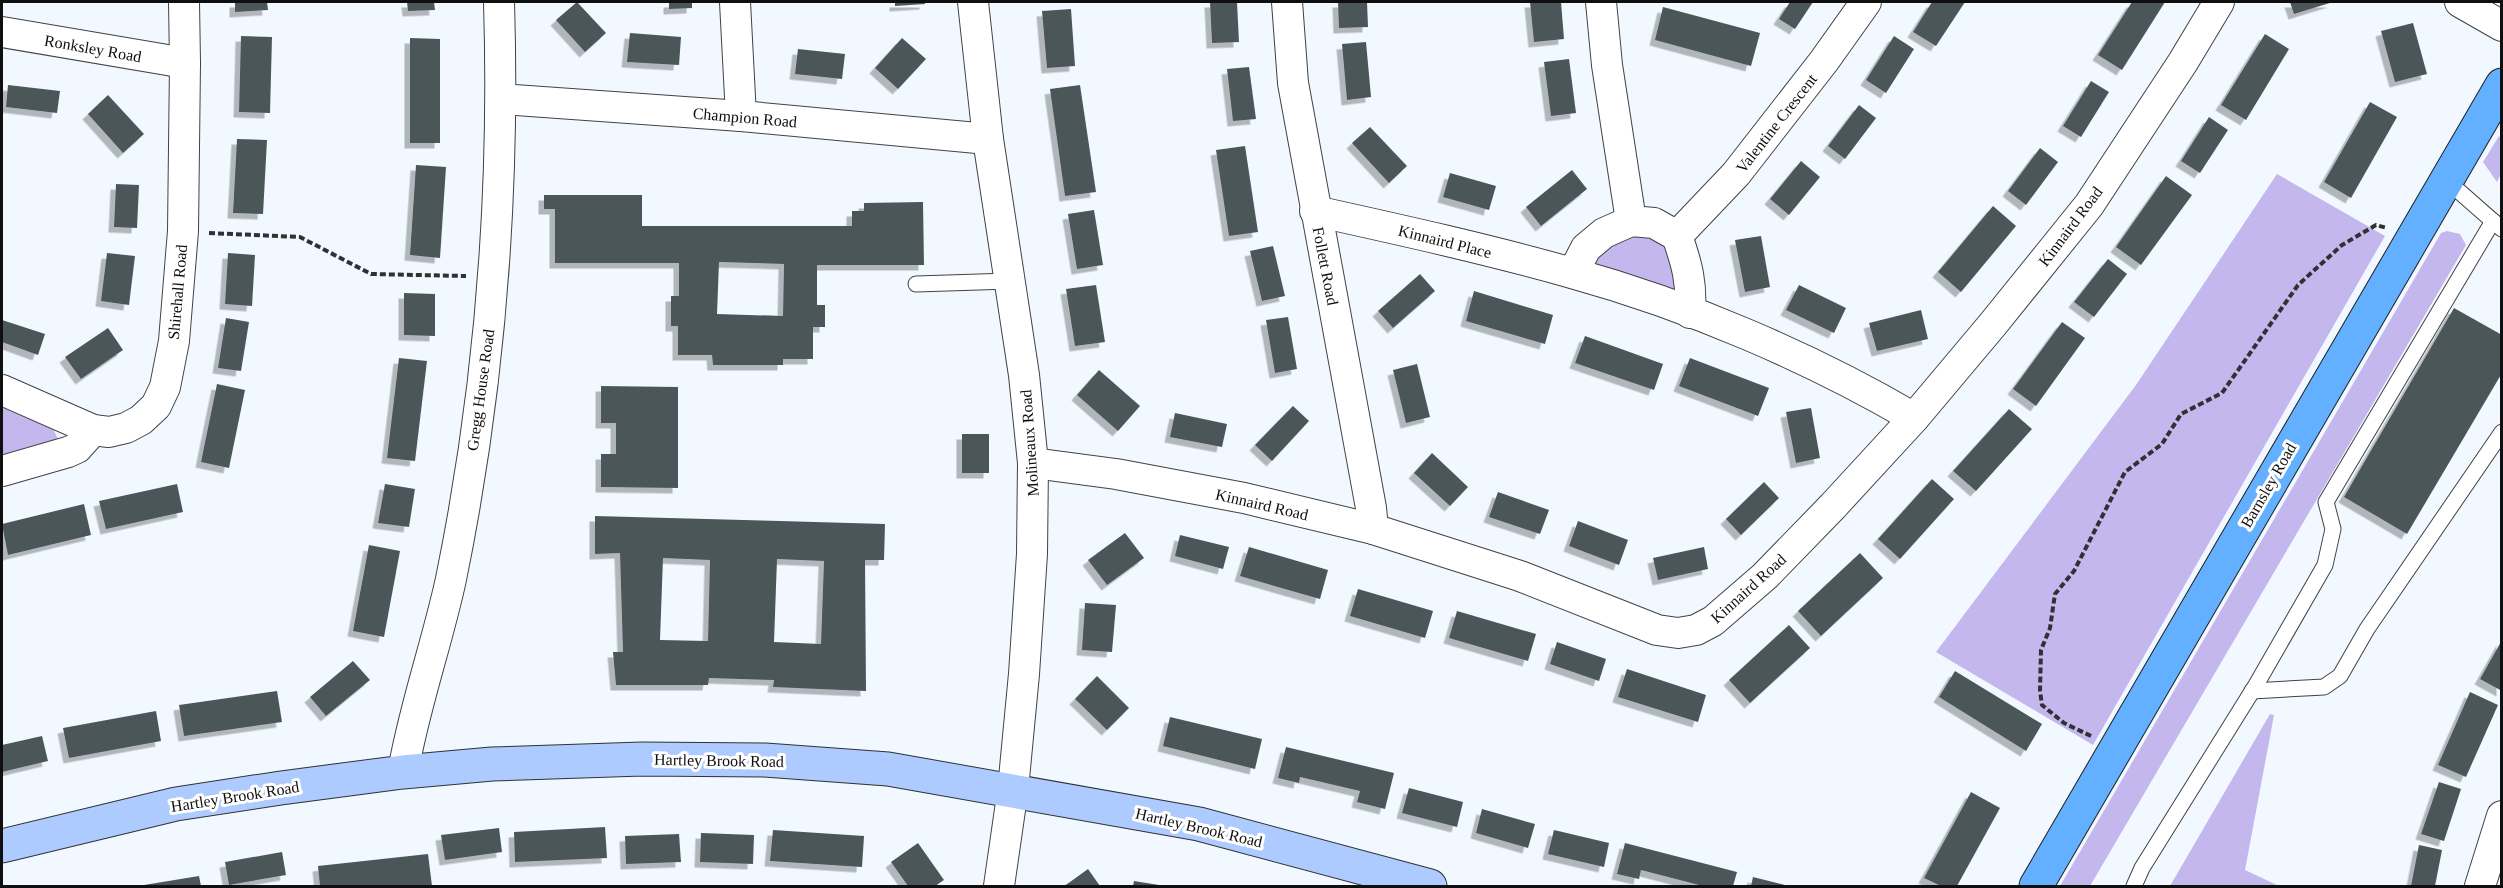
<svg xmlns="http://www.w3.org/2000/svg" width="2503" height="888" font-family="Georgia,serif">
	<defs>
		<filter id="shadow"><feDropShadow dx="-5.5" dy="5.5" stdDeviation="0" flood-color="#0004"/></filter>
	</defs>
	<rect width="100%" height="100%" fill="#f2f8ff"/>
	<g fill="#c3b7ee">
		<polygon points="2499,136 2501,139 2501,174 2497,182 2483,162"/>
		<polygon points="2277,174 2385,236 2093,745 1936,652 2136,385"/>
		<polygon points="2447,231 2460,234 2466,245 2090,886 2060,886 2441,233"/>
		<polygon points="1648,232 1669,247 1679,300 1584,268 1599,246"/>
		<polygon points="2,406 51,425 59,441 2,457"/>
		<polygon points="2270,714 2274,715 2245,870 2279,886 2170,886"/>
	</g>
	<g fill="#4b5759" fill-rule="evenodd" filter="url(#shadow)">
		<polygon points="235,2 267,2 268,10 235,12"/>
		<polygon points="407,2 434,2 435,10 408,11"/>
		<polygon points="577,2 606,33 585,52 556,20"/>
		<polygon points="669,2 692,2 692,8 669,9"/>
		<polygon points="895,2 925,2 925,4 895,6"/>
		<polygon points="1210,2 1237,2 1239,42 1212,43"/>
		<polygon points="1338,2 1367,2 1368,27 1339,28"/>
		<polygon points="1530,2 1561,2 1564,39 1534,42"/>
		<polygon points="1790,2 1813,2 1795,29 1779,19"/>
		<polygon points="1932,2 1965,2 1936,46 1913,32"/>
		<polygon points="2132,2 2165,2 2122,70 2098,55"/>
		<polygon points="2290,2 2333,2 2294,14"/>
		<polygon points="1663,7 1760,33 1751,66 1655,40"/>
		<polygon points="1071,9 1075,66 1047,68 1042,11"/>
		<polygon points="2413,23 2427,74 2395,82 2381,31"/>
		<polygon points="630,33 681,37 679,65 627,62"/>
		<polygon points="2265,34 2289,49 2246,120 2221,105"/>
		<polygon points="241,36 272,37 270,113 239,112"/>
		<polygon points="1894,36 1914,49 1886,93 1866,80"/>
		<polygon points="410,38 440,39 440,143 410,143"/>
		<polygon points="902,38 926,59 898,89 875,68"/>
		<polygon points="1366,42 1371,97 1347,100 1342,44"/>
		<polygon points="798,49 845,54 842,79 795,74"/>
		<polygon points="1569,59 1576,113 1551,116 1544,62"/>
		<polygon points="1249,67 1256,119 1233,121 1227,69"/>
		<polygon points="2091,81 2109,92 2081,137 2063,126"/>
		<polygon points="8,85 60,91 57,113 6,107"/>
		<polygon points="1080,85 1096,192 1065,196 1050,89"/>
		<polygon points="108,95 144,134 123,153 88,114"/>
		<polygon points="2370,102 2397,117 2351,198 2324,182"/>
		<polygon points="1859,105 1876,118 1845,159 1828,146"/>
		<polygon points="2209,117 2228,130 2200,173 2181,161"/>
		<polygon points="1370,127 1407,166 1389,183 1352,143"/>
		<polygon points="237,139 267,140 263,214 233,213"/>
		<polygon points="1245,146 1258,232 1229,236 1216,150"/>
		<polygon points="2040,148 2058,162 2026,205 2008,191"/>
		<polygon points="1801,161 1820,177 1789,215 1770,199"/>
		<polygon points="416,165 446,167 440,258 410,255"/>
		<polygon points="1572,170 1587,189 1541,226 1526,207"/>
		<polygon points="1450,173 1496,186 1489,210 1443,197"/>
		<polygon points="2166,176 2192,195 2141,265 2116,247"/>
		<polygon points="116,184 139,185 137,228 114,227"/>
		<path d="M544,195H642V226H852V211H864V203L923,202L924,265H817V305H825V327H813V359H783V365H713L712,355H678V326H671V296H679V263H555V209H544ZM719,262L784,264L783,316L717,314Z"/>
		<polygon points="1993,206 2016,226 1961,292 1938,272"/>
		<polygon points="1094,210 1103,265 1077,269 1068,214"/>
		<polygon points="1761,236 1770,287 1745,292 1735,240"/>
		<polygon points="1273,246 1285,296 1262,301 1250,251"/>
		<polygon points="107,253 135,256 129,305 101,301"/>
		<polygon points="228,253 255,255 252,306 225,304"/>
		<polygon points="2108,259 2127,274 2094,317 2074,302"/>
		<polygon points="1420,274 1435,291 1393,328 1378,311"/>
		<polygon points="1096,285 1105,342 1075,346 1066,289"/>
		<polygon points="1799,285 1846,308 1834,333 1786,310"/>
		<polygon points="1474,291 1553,315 1545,344 1466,321"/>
		<polygon points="404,293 435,294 435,336 404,335"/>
		<polygon points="2454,308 2502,335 2502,373 2407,534 2344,497"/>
		<polygon points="1921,310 1928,339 1877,351 1869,323"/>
		<polygon points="1288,317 1297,369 1275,373 1266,320"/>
		<polygon points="226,318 249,322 241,371 218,368"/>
		<polygon points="2,320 45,334 38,355 2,342"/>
		<polygon points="2062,322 2085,338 2036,406 2013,389"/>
		<polygon points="108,328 123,350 81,379 65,357"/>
		<polygon points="1585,336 1663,364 1654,390 1575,363"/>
		<polygon points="399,358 427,361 415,461 387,458"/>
		<polygon points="1690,358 1769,388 1758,416 1679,386"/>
		<polygon points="1417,364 1430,417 1406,423 1393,370"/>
		<polygon points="1099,370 1140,406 1118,431 1077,395"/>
		<polygon points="217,384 245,390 229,468 201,462"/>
		<polygon points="601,386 678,387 678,488 601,487 601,454 616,454 616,423 601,423"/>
		<polygon points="1293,406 1309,421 1272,461 1255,445"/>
		<polygon points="1811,408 1820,458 1796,463 1786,412"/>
		<polygon points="2009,409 2032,429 1976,491 1953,471"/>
		<polygon points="1175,413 1227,424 1222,447 1170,437"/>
		<rect x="962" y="434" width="27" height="39"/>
		<polygon points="1432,453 1468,487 1450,506 1414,473"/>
		<polygon points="1932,479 1954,499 1900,559 1878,539"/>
		<polygon points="1764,482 1779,498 1741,535 1726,519"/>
		<polygon points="177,484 183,512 106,529 99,501"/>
		<polygon points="385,484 415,489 409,527 378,523"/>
		<polygon points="1498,492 1549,510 1540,534 1489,517"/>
		<polygon points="84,504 91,535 8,555 2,524"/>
		<path d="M595,516L885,524L884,560H865L866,691L773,687L774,680L709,678L708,685H616L613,652H623L620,553L595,554ZM663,558L710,560L708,641L660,640ZM777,559L824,561L821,644L774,642Z"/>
		<polygon points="1578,521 1628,540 1619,565 1569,546"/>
		<polygon points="1125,533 1144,558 1107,585 1088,560"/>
		<polygon points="1180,535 1229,547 1223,569 1175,556"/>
		<polygon points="369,545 400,551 384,637 353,631"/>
		<polygon points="1249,547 1328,570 1320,599 1240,576"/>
		<polygon points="1704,547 1708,569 1658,580 1653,558"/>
		<polygon points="1860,553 1883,578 1821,636 1798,611"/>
		<polygon points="1358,589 1433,611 1425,638 1350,616"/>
		<polygon points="1085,603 1116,605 1112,652 1082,650"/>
		<polygon points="1457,611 1536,634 1528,661 1449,638"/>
		<polygon points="1789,625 1810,648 1750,703 1729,680"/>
		<polygon points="2502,640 2502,691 2480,679"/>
		<polygon points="1557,642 1606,659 1599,681 1550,664"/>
		<polygon points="353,661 370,680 326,716 310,697"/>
		<polygon points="1627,669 1706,695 1698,722 1618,697"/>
		<polygon points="1955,671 2042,724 2026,751 1939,697"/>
		<polygon points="1097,676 1129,708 1107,730 1075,699"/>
		<polygon points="277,691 282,722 184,736 179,705"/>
		<polygon points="2470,692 2498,705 2466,777 2438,765"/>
		<polygon points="156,711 161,741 69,758 63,728"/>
		<polygon points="1170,717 1262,739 1255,769 1163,746"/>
		<polygon points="42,736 48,761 2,772 2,745"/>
		<polygon points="1286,747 1394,773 1385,809 1357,802 1360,791 1300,777 1299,783 1278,778"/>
		<polygon points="2439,782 2461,789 2444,841 2421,834"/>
		<polygon points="1409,788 1463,802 1457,827 1402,813"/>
		<polygon points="1971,792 2000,808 1957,886 1941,886 1924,878"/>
		<polygon points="1482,809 1535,824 1528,848 1476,833"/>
		<polygon points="605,827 607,858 515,862 514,832"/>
		<polygon points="499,828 502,852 445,860 441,835"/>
		<polygon points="773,830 864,836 862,867 770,861"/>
		<polygon points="1554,830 1609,843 1604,867 1548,854"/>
		<polygon points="701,833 754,835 753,864 700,862"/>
		<polygon points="679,834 681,862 626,864 625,836"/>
		<polygon points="918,843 944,880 935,886 908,886 891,862"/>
		<polygon points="1625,843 1737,872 1733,886 1703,886 1641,870 1639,879 1617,874"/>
		<polygon points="2419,845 2442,850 2435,886 2411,886"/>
		<polygon points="282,852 286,875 229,885 225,862"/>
		<polygon points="428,854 432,886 320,886 318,866"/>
		<polygon points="1088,869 1100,886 1064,886 1070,882"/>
		<polygon points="199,876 201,886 144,886 144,885"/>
		<polygon points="1753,877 1789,886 1751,886"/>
		<polygon points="1134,881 1159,885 1159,886 1133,886"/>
	</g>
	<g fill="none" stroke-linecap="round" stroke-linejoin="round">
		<g stroke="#424242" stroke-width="17">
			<g id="lane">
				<polyline points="2445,179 2502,229"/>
				<polyline points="916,284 1010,281"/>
				<polyline points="2252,691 2324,687 2340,676 2367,629 2502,432"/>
				<polyline points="2134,886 2142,868 2256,685 2325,565 2333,529 2326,502 2493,221"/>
			</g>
		</g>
		<g stroke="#424242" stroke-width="32">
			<g id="street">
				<polyline points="735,2 741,116"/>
				<polyline points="973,2 988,139 1024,375 1033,463 1032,554 1024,674 1013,789 999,886"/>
				<polyline points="1287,2 1293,83 1371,508 1373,529"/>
				<polyline points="1601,2 1607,65 1631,221"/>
				<polyline points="2460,2 2502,26"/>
				<polyline points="2,32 185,63"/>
				<polyline points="502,99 741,116 988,139"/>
				<path d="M1315,211C1401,230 1487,249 1572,273C1688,305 1810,357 1914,418"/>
				<polyline points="1677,236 1736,174 1824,61 1866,2"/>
				<path d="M1573,273L1586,248L1604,233L1631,221L1654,223L1677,236C1687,264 1692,283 1690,313"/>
				<polyline points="2,390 93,430 109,432 126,428 141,420 156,406 165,387 174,341 183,231 185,63 184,2"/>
				<polyline points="1033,463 1116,474 1244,498 1373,529 1520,576 1657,630 1678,633 1696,630 1713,621 1765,576 1833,506 1914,418 1993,324 2089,205 2183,62 2219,2"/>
				<polyline points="2,471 68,452 77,448 93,430"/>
				<path d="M403,772C414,707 437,644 451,579C490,388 505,196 499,2"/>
				<polyline points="2480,886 2502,816"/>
			</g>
		</g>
		<g stroke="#313131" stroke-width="35">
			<polyline id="secondary" points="2,846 176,804 281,788 403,772 492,764 642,759 765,760 888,769 1199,824 1430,886"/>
		</g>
		<g stroke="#202020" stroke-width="35">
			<polyline id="primary" points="2036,886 2502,85"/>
		</g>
		<g stroke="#313131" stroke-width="4" stroke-dasharray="6 3" stroke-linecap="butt">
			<polyline points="209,233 300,237 371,274 466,276"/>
			<polyline points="2091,736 2064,723 2042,705 2040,691 2041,650 2050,628 2055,594 2074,571 2125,472 2162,444 2181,414 2222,393 2298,285 2342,245 2376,225 2387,228"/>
		</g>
		<use href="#lane" stroke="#fff" stroke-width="15"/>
		<use href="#street" stroke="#fff" stroke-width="30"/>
		<use href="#secondary" stroke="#adcbff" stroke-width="33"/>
		<use href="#primary" stroke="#62b0ff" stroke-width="33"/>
	</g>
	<g text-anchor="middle" stroke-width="6" stroke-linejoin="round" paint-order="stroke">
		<g font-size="16" fill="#0f0f0f" stroke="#fff">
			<text transform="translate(93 48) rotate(10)" y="6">Ronksley Road</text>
			<text transform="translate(745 117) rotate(5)" y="6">Champion Road</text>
			<text transform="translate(1776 123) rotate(-52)" y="6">Valentine Crescent</text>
			<text transform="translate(2070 226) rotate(-53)" y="6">Kinnaird Road</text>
			<text transform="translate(1445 241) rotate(14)" y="6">Kinnaird Place</text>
			<text transform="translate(1326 266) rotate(79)" y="6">Follett Road</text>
			<text transform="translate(177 292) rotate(-85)" y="6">Shirehall Road</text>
			<text transform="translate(480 390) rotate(-82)" y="6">Gregg House Road</text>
			<text transform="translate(1029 443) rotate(-94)" y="6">Molineaux Road</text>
			<text transform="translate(2268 485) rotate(-60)" y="6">Barnsley Road</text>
			<text transform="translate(1262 504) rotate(13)" y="6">Kinnaird Road</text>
			<text transform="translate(1748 588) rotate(-42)" y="6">Kinnaird Road</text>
			<text transform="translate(719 760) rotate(1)" y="6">Hartley Brook Road</text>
			<text transform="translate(235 796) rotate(-9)" y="6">Hartley Brook Road</text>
			<text transform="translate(1199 827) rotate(13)" y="6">Hartley Brook Road</text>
		</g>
	</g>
	<rect width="2503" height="888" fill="none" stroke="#0f0f0f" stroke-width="6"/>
</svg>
